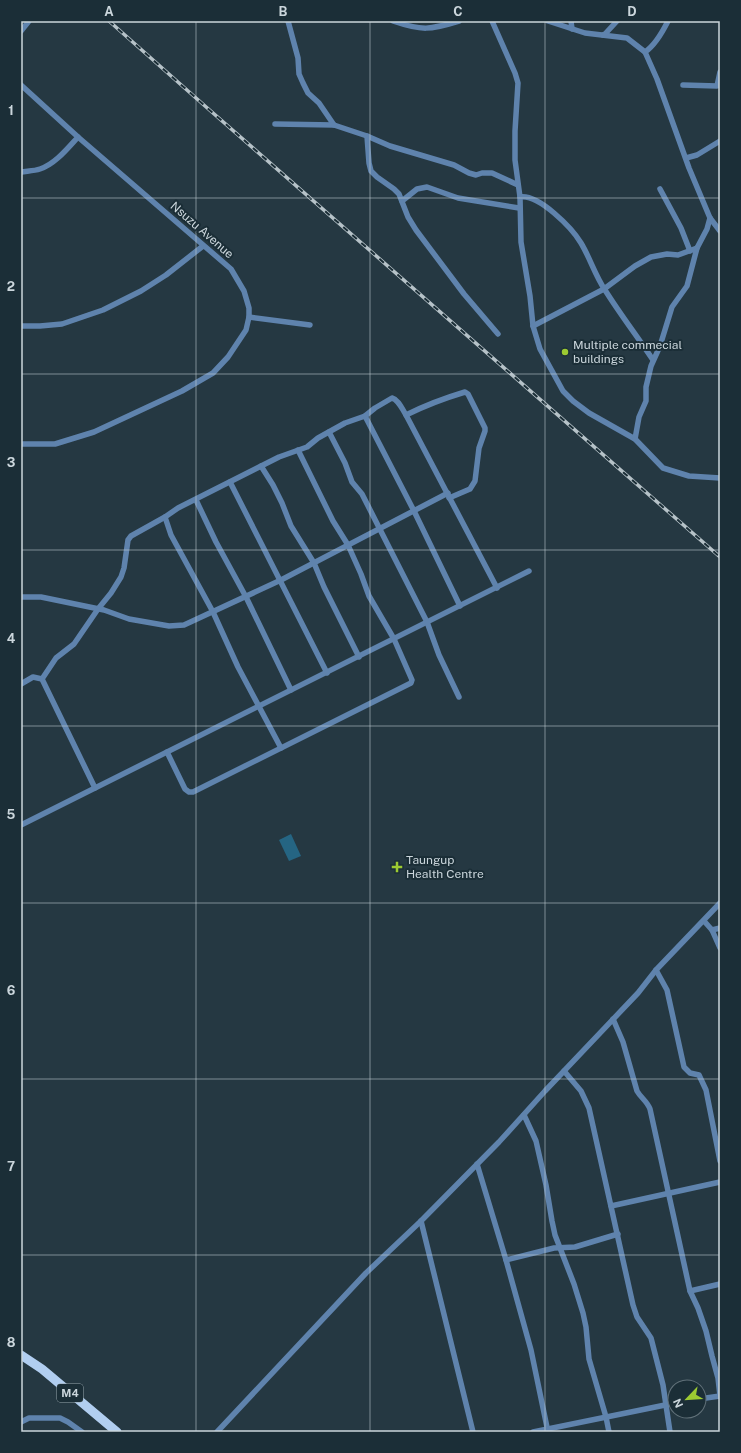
<svg xmlns="http://www.w3.org/2000/svg" width="741" height="1453" font-family="'Public Sans',sans-serif">
	<rect width="100%" height="100%" fill="#253842"/>
	<polygon fill="#256583" points="291,834 301,856 289,861 279,840"/>
	<g fill="none" stroke-linecap="round" stroke-linejoin="round">
		<g stroke="#5f83ad" stroke-width="5.5">
			<polyline points="288,21 298,58 299,74 303,83 308,93 319,103 334,125 367,136 390,146 454,165 469,173 476,175 482,173 492,173 518,185"/>
			<path d="M393,21C422,31 430,30 459,21"/>
			<polyline points="492,21 515,73 518,83 515,131 515,160 520,197 521,242 530,296 533,326 540,349 563,391 573,401 589,413 635,439 663,468 689,476 720,478"/>
			<polyline points="548,21 585,33 627,38 645,52 657,79 689,168 710,218 720,231"/>
			<polyline points="571,21 572,29"/>
			<polyline points="21,31 29,21"/>
			<polyline points="603,35 605,34 617,21"/>
			<path d="M645,52C654,46 663,31 668,21"/>
			<polyline points="21,85 78,137 231,269 244,291 249,308 249,317 246,330 228,357 213,373 182,391 94,432 55,444 21,444"/>
			<polyline points="683,85 717,86 720,72"/>
			<polyline points="275,124 334,125"/>
			<polyline points="367,136 369,163 371,171 377,177 394,189 399,194 408,217 416,230 464,294 498,334"/>
			<polyline points="686,158 697,155 720,141"/>
			<path d="M21,172C27,171 34,171 40,169C55,164 67,149 78,137"/>
			<polyline points="660,189 681,228 690,251"/>
			<path d="M520,197C539,194 572,228 581,243C590,258 595,275 605,290C620,314 637,336 653,360"/>
			<polyline points="402,201 417,189 427,187 458,198 519,208"/>
			<polyline points="249,317 310,325"/>
			<polyline points="21,326 40,326 62,324 103,310 141,291 166,275 203,246"/>
			<polyline points="533,326 604,289 635,266 651,257 667,254 678,255 697,248"/>
			<path d="M406,415C424,406 445,398 465,392L468,394L485,428V431L479,448L475,481L470,489L449,498"/>
			<polyline points="365,416 414,511 460,606"/>
			<polyline points="329,432 345,463 352,482 362,494 427,622 439,655 459,697"/>
			<polyline points="635,439 639,417 646,401 646,387 651,366 660,346 672,307 687,286 697,248 707,229 710,218"/>
			<polyline points="261,466 273,485 282,503 291,526 314,563 324,587 359,657"/>
			<polyline points="230,482 327,673"/>
			<polyline points="196,500 216,542 246,597 291,690"/>
			<polyline points="21,597 41,597 104,610 129,619 169,626 184,625 281,580 448,493"/>
			<polyline points="42,679 56,658 74,644 98,609 111,593 121,577 124,568 128,540 131,536 165,517"/>
			<polyline points="21,684 33,677 42,679 95,788"/>
			<path d="M281,748L238,667L213,612L171,535L165,517L178,508L279,457L307,447L318,438L345,423L365,416L375,408L392,398C399,400 402,409 406,415L497,588"/>
			<polyline points="167,752 185,789 189,792 193,792 411,683 412,680 394,639 369,596 361,574 348,545 333,521 298,450"/>
			<polyline points="21,825 529,571"/>
			<polyline points="704,921 712,930 720,928"/>
			<polyline points="712,930 720,948"/>
			<polyline points="656,970 667,990 684,1067 690,1073 699,1075 706,1090 720,1161"/>
			<path d="M613,1019L623,1042L637,1091C641,1098 647,1101 650,1109L690,1291L698,1308L706,1331L712,1356L718,1378L720,1396"/>
			<polyline points="564,1071 581,1091 589,1108 633,1305 637,1317 651,1338 663,1385 670,1432"/>
			<polyline points="524,1115 536,1141 546,1185 552,1221 555,1235 574,1284 583,1313 586,1327 589,1359 606,1417 609,1432"/>
			<polyline points="477,1164 506,1260 531,1350 548,1432"/>
			<polyline points="611,1206 720,1182"/>
			<polyline points="421,1221 473,1432"/>
			<polyline points="506,1260 554,1248 575,1247 618,1234"/>
			<polyline points="690,1291 720,1284"/>
			<polyline points="699,1399 720,1396"/>
			<polyline points="21,1422 29,1418 60,1418 68,1422 82,1432"/>
			<polyline points="217,1432 366,1273 421,1221 499,1142 545,1091 638,993 656,970 720,903"/>
			<polyline points="533,1432 675,1403"/>
		</g>
		<polyline stroke="#b1cef0" stroke-width="9" points="21,1355 42,1369 117,1432"/>
		<g stroke="#b6c2c8" stroke-width="3.5">
			<polyline id="rail" points="109,21 205,106 720,557"/>
		</g>
		<use href="#rail" stroke="#1b2e37" stroke-width="2" stroke-dasharray="6" stroke-linecap="butt"/>
	</g>
	<path fill="none" stroke="#cbd6dc" stroke-width="1" stroke-opacity="0.55" d="M196,21V1432M370,21V1432M545,21V1432M21,198H720M21,374H720M21,550H720M21,726H720M21,903H720M21,1079H720M21,1255H720"/>
	<g fill="#9cca32" stroke="#1b2e37" stroke-width="1.5">
		<circle cx="565" cy="352" r="4"/>
		<path d="M395 861h4v4h4v4h-4v4h-4v-4h-4v-4h4z"/>
	</g>
	<g text-anchor="middle" stroke-width="4" stroke-linejoin="round" paint-order="stroke">
		<rect fill="#1b2e37" stroke="#96a4aa" stroke-width="1" x="57" y="1384" width="26" height="18" rx="3"/>
		<g font-size="11" font-weight="bold" fill="#cbd6dc">
			<text x="70" y="1397">M4</text>
		</g>
		<g font-size="12" fill="#cbd6dc" stroke="#1b2e37">
			<text transform="translate(202 230) rotate(41)" y="4">Nsuzu Avenue</text>
		</g>
		<g font-size="12" fill="#cbd6dc" stroke="#1b2e37" text-anchor="start">
			<text x="573" y="349">Multiple commecial<tspan x="573" dy="14">buildings</tspan></text>
			<text x="406" y="864">Taungup<tspan x="406" dy="14">Health Centre</tspan></text>
		</g>
	</g>
	<rect width="741" height="1453" fill="none" stroke="#1b2e37" stroke-width="44"/>
	<g transform="translate(687 1399) rotate(245)"><circle r="19" fill="#1b2e37" stroke="#617179"/>
	<path d="M0-3L7 15L0 10L-7 15Z" fill="#9cca32"/>
	<text y="-6" font-size="11" font-weight="bold" text-anchor="middle" fill="#cbd6dc">N</text>
	</g>
	<rect x="22" y="22" width="697" height="1409" fill="none" stroke="#cbd6dc" stroke-width="1.5"/>
	<g font-size="13" text-anchor="middle" font-weight="bold" fill="#cbd6dc">
		<text x="109" y="16">A</text>
		<text x="283" y="16">B</text>
		<text x="458" y="16">C</text>
		<text x="632" y="16">D</text>
		<text x="11" y="115">1</text>
		<text x="11" y="291">2</text>
		<text x="11" y="467">3</text>
		<text x="11" y="643">4</text>
		<text x="11" y="819">5</text>
		<text x="11" y="995">6</text>
		<text x="11" y="1171">7</text>
		<text x="11" y="1347">8</text>
	</g>
</svg>
